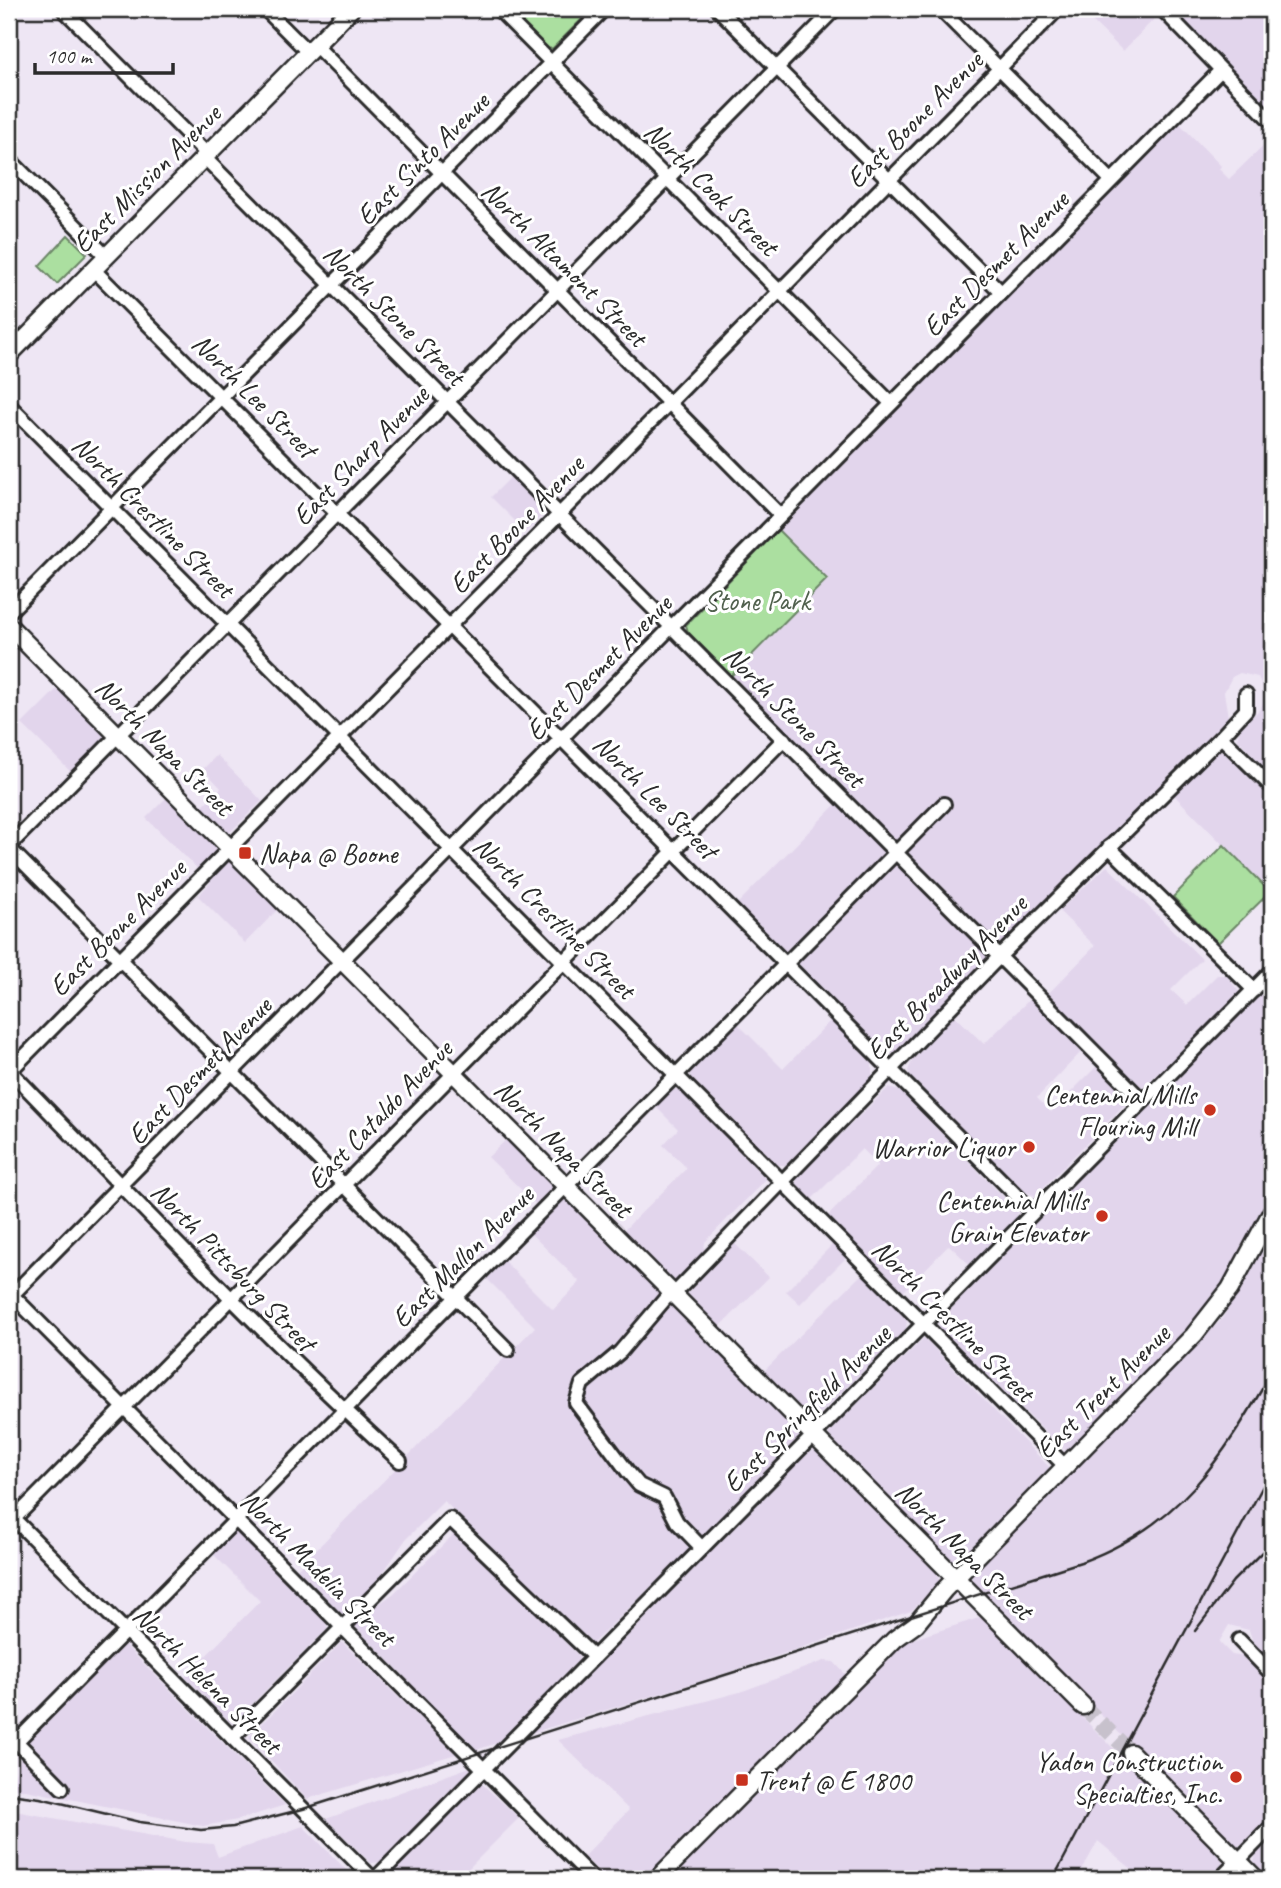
<svg xmlns="http://www.w3.org/2000/svg" width="1281" height="1888" font-family="Caveat,sans-serif">
	<rect width="100%" height="100%" fill="#eee6f4"/>
	<filter id="ink" filterUnits="userSpaceOnUse"><feTurbulence type="fractalNoise" baseFrequency=".0143" numOctaves="2"/><feDisplacementMap in="SourceGraphic" scale="14" xChannelSelector="R" yChannelSelector="G"/><feConvolveMatrix kernelMatrix="1 2 1 2 8 2 1 2 1" color-interpolation-filters="sRGB"/></filter>
	<g filter="url(#ink)">
		<g fill="#e2d5ec">
			<polygon points="1080,9 1150,9 1157,16 1123,51"/>
			<polygon points="1171,9 1272,9 1272,111"/>
			<polygon points="1179,123 1221,166 1219,169 1229,179 1272,137 1272,777 1237,738 1240,729 1261,708 1266,693 1258,677 1240,673 1232,677 1224,692 1228,717 1005,943 999,945 731,676 827,579 778,530"/>
			<polygon points="512,476 546,511 526,532 491,497"/>
			<polygon points="59,687 109,736 73,774 22,724"/>
			<polygon points="1222,751 1272,799 1272,894 1174,795 1216,752"/>
			<polygon points="217,755 262,801 226,836 199,809 221,788 203,769"/>
			<polygon points="168,796 278,909 245,943 198,896 211,882 146,818"/>
			<polygon points="838,802 881,846 883,856 785,952 737,904"/>
			<polygon points="895,864 984,951 986,956 986,963 902,1049 891,1053 881,1049 797,963"/>
			<polygon points="1107,866 1202,959 1171,990 1187,1005 1217,975 1226,975 1239,992 1238,997 1197,1038 1142,1087 1047,995 1095,946 1059,911"/>
			<polygon points="1272,982 1272,1191 1225,1279 1198,1318 1066,1451 941,1331 939,1321"/>
			<polygon points="1030,999 1083,1050 1037,1098 1051,1112 1098,1065 1129,1100 1035,1196 1024,1191 910,1077 908,1071 912,1061 953,1014 984,1044"/>
			<polygon points="832,1019 872,1063 872,1077 786,1165 776,1165 690,1079 691,1069 736,1022 783,1069"/>
			<polygon points="888,1088 900,1091 1018,1212 1016,1218 970,1265 949,1245 902,1293 827,1217 878,1165 862,1149 811,1200 796,1183 798,1177"/>
			<polygon points="670,1089 679,1090 766,1179 705,1242 703,1257 673,1285 620,1234 687,1168 663,1145 678,1129 654,1105"/>
			<polygon points="508,1138 797,1428 799,1434 797,1439 688,1551 593,1643 588,1641 444,1501 406,1539 378,1580 345,1614 340,1613 296,1570 535,1327 485,1277 502,1259 553,1310 580,1282 529,1232 546,1214 488,1157"/>
			<polygon points="1272,1231 1272,1666 1255,1648 1249,1630 1229,1625 1219,1642 1232,1655 1245,1657 1272,1684 1272,1815 1245,1842 1237,1846 1229,1842 975,1590 971,1582 973,1572 1222,1319"/>
			<polygon points="733,1242 769,1277 717,1330 685,1297"/>
			<polygon points="833,1244 846,1258 800,1304 786,1291"/>
			<polygon points="862,1274 907,1319 906,1329 811,1422 760,1375"/>
			<polygon points="924,1338 1050,1468 957,1562 951,1563 830,1444 828,1436 831,1430"/>
			<polygon points="814,1451 822,1453 936,1571 939,1580 936,1585 911,1611 717,1676 531,1733 808,1453"/>
			<polygon points="235,1531 326,1623 327,1629 235,1721 229,1721 185,1677 260,1601 212,1553"/>
			<polygon points="455,1533 579,1656 578,1661 497,1743 476,1750 355,1626 355,1621 393,1594"/>
			<polygon points="982,1617 1222,1857 1222,1866 1209,1879 1144,1879 1098,1841 1077,1879 672,1879 904,1642"/>
			<polygon points="342,1642 456,1754 307,1799 249,1737"/>
			<polygon points="123,1643 285,1805 238,1820 203,1826 11,1787 26,1741"/>
			<polygon points="824,1661 834,1662 847,1676 643,1879 606,1879 584,1856 629,1810 558,1740 740,1692"/>
			<polygon points="470,1767 469,1775 382,1862 371,1863 326,1819"/>
			<polygon points="481,1783 519,1818 467,1870 476,1879 389,1879 390,1871"/>
			<polygon points="9,1810 186,1842 213,1844 218,1857 303,1826 355,1879 9,1879"/>
			<polygon points="1272,1838 1272,1879 1266,1879 1254,1862 1256,1854"/>
		</g>
		<g fill="#abdfa0" stroke="#6b8566" stroke-width="2">
			<polygon points="507,9 592,9 553,48 548,49"/>
			<polygon points="68,235 87,254 57,284 39,266"/>
			<polygon points="778,530 827,579 731,676 688,632 686,625"/>
			<polygon points="1224,845 1270,892 1218,943 1173,897"/>
		</g>
		<g fill="none" stroke-linecap="round" stroke-linejoin="round">
			<polyline stroke="#c7c1cc" stroke-width="16" stroke-dasharray="16 8" stroke-linecap="butt" points="1083,1706 1131,1753"/>
			<g stroke="#2b2b2b" stroke-width="18">
				<g id="minor">
					<polyline points="63,9 207,154"/>
					<polyline points="265,9 308,52"/>
					<polyline points="498,9 891,403"/>
					<polyline points="718,9 1001,292"/>
					<polyline points="940,9 1111,180"/>
					<polyline points="1162,9 1272,122"/>
					<polyline points="315,45 780,515"/>
					<polyline points="204,157 1143,1101"/>
					<polyline points="9,159 106,256"/>
					<polyline points="93,269 1033,1212"/>
					<polyline points="9,405 1065,1466"/>
					<polyline points="9,612 604,9"/>
					<polyline points="1221,737 1272,787"/>
					<polyline points="9,846 835,9"/>
					<polyline points="1109,847 1254,990"/>
					<polyline points="9,848 508,1350"/>
					<path d="M9,1070C137,1202 264,1337 400,1461"/>
					<polyline points="9,1072 1058,9"/>
					<polyline points="9,1292 593,1879"/>
					<polyline points="671,1292 620,1352 582,1384 576,1403 628,1472 639,1485 664,1497 677,1522 702,1548"/>
					<polyline points="673,1295 1000,956 1221,737 1246,710 1246,694"/>
					<polyline points="9,1298 1221,70"/>
					<polyline points="10,1515 373,1879"/>
					<polyline points="9,1524 784,739"/>
					<polyline points="1239,1640 1272,1674"/>
					<polyline points="9,1734 62,1788"/>
					<polyline points="232,1738 450,1519 594,1657"/>
					<polyline points="16,1742 944,804"/>
					<polyline points="375,1879 1272,971"/>
					<polyline points="1220,1879 1272,1826"/>
				</g>
			</g>
			<g stroke="#2b2b2b" stroke-width="21">
				<g id="major">
					<polyline points="9,355 351,9"/>
					<polyline points="9,626 1083,1706"/>
					<polyline points="1131,1753 1256,1879"/>
					<polyline points="657,1879 895,1639 916,1624 944,1590 1194,1335 1230,1289 1272,1211"/>
				</g>
			</g>
			<use href="#minor" stroke="#fff" stroke-width="12"/>
			<use href="#major" stroke="#fff" stroke-width="16"/>
			<g stroke="#2b2b2b" stroke-width="2.5">
				<polyline points="1195,1631 1233,1581 1272,1542"/>
				<path d="M9,1794L40,1798L140,1822L201,1830L233,1827L303,1809L1081,1562C1180,1526 1221,1460 1272,1372"/>
				<polyline points="1053,1879 1272,1469"/>
			</g>
		</g>
	</g>
	<g fill="#c8321e" stroke="#fff" stroke-width="2.5">
		<rect x="238" y="846" width="14" height="14" rx="3.5"/>
		<circle cx="1210" cy="1110" r="7"/>
		<circle cx="1029" cy="1147" r="7"/>
		<circle cx="1102" cy="1216" r="7"/>
		<circle cx="1236" cy="1777" r="7"/>
		<rect x="735" y="1773" width="14" height="14" rx="3.5"/>
	</g>
	<g text-anchor="middle" stroke-width="6" stroke-linejoin="round" paint-order="stroke">
		<g font-size="28" fill="#2b2b2b" stroke="#fff">
			<text transform="translate(914 119) rotate(-45)" y="10">East Boone Avenue</text>
			<text transform="translate(422 158) rotate(-45)" y="10">East Sinto Avenue</text>
			<text transform="translate(146 178) rotate(-45)" y="10">East Mission Avenue</text>
			<text transform="translate(712 188) rotate(45)" y="10">North Cook Street</text>
			<text transform="translate(565 263) rotate(45)" y="10">North Altamont Street</text>
			<text transform="translate(995 263) rotate(-45)" y="10">East Desmet Avenue</text>
			<text transform="translate(395 314) rotate(45)" y="10">North Stone Street</text>
			<text transform="translate(255 395) rotate(45)" y="10">North Lee Street</text>
			<text transform="translate(360 455) rotate(-46)" y="10">East Sharp Avenue</text>
			<text transform="translate(154 516) rotate(45)" y="10">North Crestline Street</text>
			<text transform="translate(516 524) rotate(-46)" y="10">East Boone Avenue</text>
			<text transform="translate(598 667) rotate(-45)" y="10">East Desmet Avenue</text>
			<text transform="translate(795 716) rotate(45)" y="10">North Stone Street</text>
			<text transform="translate(165 746) rotate(45)" y="10">North Napa Street</text>
			<text transform="translate(656 796) rotate(45)" y="10">North Lee Street</text>
			<text transform="translate(555 917) rotate(45)" y="10">North Crestline Street</text>
			<text transform="translate(117 927) rotate(-45)" y="10">East Boone Avenue</text>
			<text transform="translate(946 977) rotate(-46)" y="10">East Broadway Avenue</text>
			<text transform="translate(199 1070) rotate(-46)" y="10">East Desmet Avenue</text>
			<text transform="translate(379 1114) rotate(-46)" y="10">East Cataldo Avenue</text>
			<text transform="translate(564 1148) rotate(45)" y="10">North Napa Street</text>
			<text transform="translate(462 1256) rotate(-45)" y="10">East Mallon Avenue</text>
			<text transform="translate(234 1266) rotate(46)" y="10">North Pittsburg Street</text>
			<text transform="translate(954 1320) rotate(45)" y="10">North Crestline Street</text>
			<text transform="translate(1102 1391) rotate(-45)" y="10">East Trent Avenue</text>
			<text transform="translate(806 1408) rotate(-45)" y="10">East Springfield Avenue</text>
			<text transform="translate(965 1550) rotate(45)" y="10">North Napa Street</text>
			<text transform="translate(319 1568) rotate(45)" y="10">North Madelia Street</text>
			<text transform="translate(208 1679) rotate(45)" y="10">North Helena Street</text>
		</g>
		<g font-size="28" fill="#51614e" stroke="#fff">
			<text x="757" y="610">Stone Park</text>
		</g>
		<g font-size="28" fill="#2b2b2b" stroke="#fff" text-anchor="end">
			<text x="259" y="863" text-anchor="start">Napa @ Boone</text>
			<text x="1196" y="1104">Centennial Mills<tspan x="1196" dy="32">Flouring Mill</tspan></text>
			<text x="1015" y="1157">Warrior Liquor</text>
			<text x="1088" y="1210">Centennial Mills<tspan x="1088" dy="32">Grain Elevator</tspan></text>
			<text x="1222" y="1771">Yadon Construction<tspan x="1222" dy="32">Specialties, Inc.</tspan></text>
			<text x="756" y="1790" text-anchor="start">Trent @ E 1800</text>
		</g>
	</g>
	<rect width="1281" height="1888" fill="none" stroke="#fff" stroke-width="35"/>
	<rect x="18" y="18" width="1246" height="1853" fill="none" stroke="#2b2b2b" stroke-width="2.5" filter="url(#ink)"/>
	<path d="M35 63v10h138v-10" fill="none" stroke="#2b2b2b" stroke-width="3.5"/>
	<text x="46" y="63" font-size="21" fill="#2b2b2b" stroke="#ffffff" stroke-width="5" paint-order="stroke">100 m</text>
</svg>
